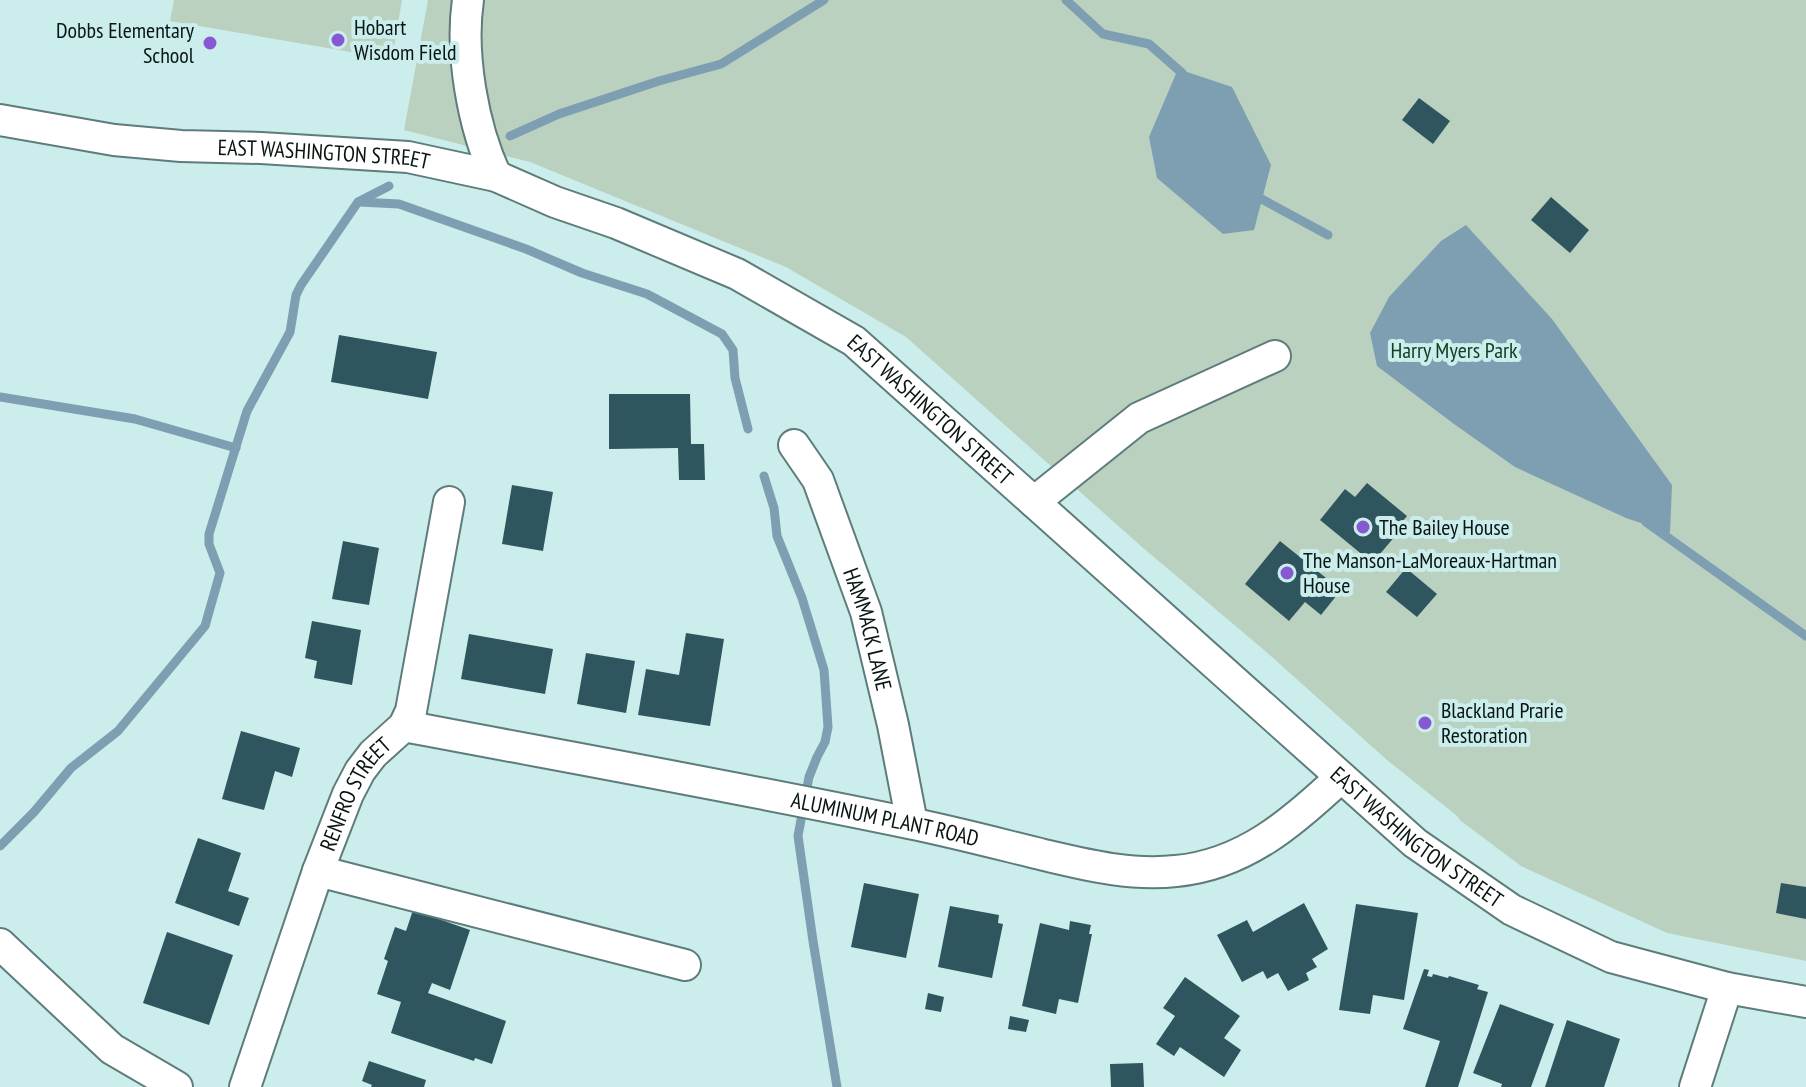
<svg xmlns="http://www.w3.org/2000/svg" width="1806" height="1087" font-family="'PT Sans Narrow',sans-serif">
	<rect width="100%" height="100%" fill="#cbedec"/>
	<g fill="#bad1c0">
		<polygon points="174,0 402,0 392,59 170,21"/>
		<polygon points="428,0 1806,0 1806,961 1667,933 1521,866 1461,821 1456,815 1387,760 1264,650 1142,547 906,337 786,267 530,162 404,130"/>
	</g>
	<g fill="#7e9eb2">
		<polygon points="1178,69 1232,87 1271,165 1254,230 1223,234 1157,178 1149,137"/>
		<polygon points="1466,225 1552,319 1672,485 1670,533 1626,518 1515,467 1454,424 1377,366 1370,333 1389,297 1441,241"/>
	</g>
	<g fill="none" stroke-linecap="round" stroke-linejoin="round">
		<g stroke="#7e9eb2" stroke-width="9">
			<polyline points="1066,0 1103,34 1149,44 1182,73 1185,78"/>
			<polyline points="510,136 559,114 659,81 721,64 824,0"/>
			<polyline points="1256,193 1258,197 1328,235"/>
			<polyline points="359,202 399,204 526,249 582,273 647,294 722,334 733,350 735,378 748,429"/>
			<polyline points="0,397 135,419 236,448"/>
			<polyline points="764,476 774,508 777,536 802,598 824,670 828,727 825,742 817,757 809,777 798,836 813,941 837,1087"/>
			<polyline points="1646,522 1806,636"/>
			<polyline points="0,846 34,812 71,768 118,731 205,626 220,573 209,544 209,534 247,411 290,332 296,295 301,285 358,202 389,186"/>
		</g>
	</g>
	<g fill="#2f565f">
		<polygon points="1419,98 1450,121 1433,144 1402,120"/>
		<polygon points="1551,197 1589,230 1570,253 1531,220"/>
		<polygon points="339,335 437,352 428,399 331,382"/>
		<polygon points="609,394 690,394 691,444 704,444 705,480 679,480 678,448 609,449"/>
		<polygon points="1367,483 1407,516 1393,533 1396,535 1375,560 1372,558 1370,561 1320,520 1345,489 1355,497"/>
		<polygon points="512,485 553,492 543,551 502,544"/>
		<polygon points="343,541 379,548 369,605 332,599"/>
		<polygon points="1280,541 1341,590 1321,615 1305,602 1289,621 1245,584"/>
		<polygon points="1406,568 1437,594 1417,617 1386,592"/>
		<polygon points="312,621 361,630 352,685 314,678 317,661 305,658"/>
		<polygon points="686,633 724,639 710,726 638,715 646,669 679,675"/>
		<polygon points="469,634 553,649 545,694 461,679"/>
		<polygon points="586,653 635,661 626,713 577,704"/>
		<polygon points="241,731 300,748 292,777 275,771 264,810 222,799"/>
		<polygon points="198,838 241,853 228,891 249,898 239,926 175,903"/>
		<polygon points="864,883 919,894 906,958 851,947"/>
		<polygon points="1781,883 1806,887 1806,919 1776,913"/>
		<polygon points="1304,903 1328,949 1312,959 1317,967 1306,973 1309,980 1288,991 1278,973 1267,979 1263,971 1242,982 1217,935 1247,920 1253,932"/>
		<polygon points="1356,904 1418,913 1404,1000 1373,995 1370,1014 1339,1010"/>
		<polygon points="950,906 999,915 998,923 1003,924 992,978 938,967"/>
		<polygon points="413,910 470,930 450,990 432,983 428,993 506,1021 492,1064 475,1058 474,1061 391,1033 401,1002 377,994 388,961 384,959 395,927 406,931"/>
		<polygon points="1070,921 1091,925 1089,934 1092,934 1078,1003 1059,999 1056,1014 1022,1006 1040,923 1069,930"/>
		<polygon points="167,932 233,955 209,1025 143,1003"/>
		<polygon points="1424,969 1429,970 1427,976 1432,977 1433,974 1448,978 1449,976 1479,985 1477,989 1488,992 1458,1087 1425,1087 1440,1041 1403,1029"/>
		<polygon points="1185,977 1240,1016 1224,1038 1241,1050 1224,1077 1180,1047 1174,1056 1156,1044 1175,1016 1163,1008"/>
		<polygon points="928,993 944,997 941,1012 925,1009"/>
		<polygon points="1500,1004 1554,1024 1531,1087 1501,1087 1502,1084 1473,1073"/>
		<polygon points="1010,1016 1029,1020 1026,1032 1008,1029"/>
		<polygon points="1567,1020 1620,1039 1604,1087 1545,1087"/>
		<polygon points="369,1061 426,1080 424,1087 371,1087 372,1085 362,1081"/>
		<polygon points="1143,1063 1144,1087 1111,1087 1110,1064"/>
	</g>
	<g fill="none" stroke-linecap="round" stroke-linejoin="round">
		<g stroke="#5d7c7b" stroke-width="34">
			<g id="minor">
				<path d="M468,0C460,54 473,127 496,176"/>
				<path id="s1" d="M0,120L114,140L181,146L261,148L408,157L496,176L555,202L616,223L737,274L854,341L1415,843L1512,910L1611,957L1727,988L1806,1002"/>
				<path id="s2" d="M794,445L818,480L866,612L893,725L912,823"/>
				<polyline points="1034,502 1139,418 1275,356"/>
				<path id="s3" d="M404,726C573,758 741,788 909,823C954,832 999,844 1044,855C1087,865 1131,876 1176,871C1244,865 1293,822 1340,778"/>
				<polyline points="318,871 685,965"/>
				<polyline points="0,944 112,1049 177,1087"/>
				<path id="s4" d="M245,1087L318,871L348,794L360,771L373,754L404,726L411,711L449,502"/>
				<polyline points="1695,1087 1727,988"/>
			</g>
		</g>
		<use href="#minor" stroke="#fff" stroke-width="30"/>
	</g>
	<g fill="#8658d2" stroke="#cbedec" stroke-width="3">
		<circle cx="338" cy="40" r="8"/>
		<circle cx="210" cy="43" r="8"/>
		<circle cx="1363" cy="527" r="8"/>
		<circle cx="1287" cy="573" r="8"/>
		<circle cx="1425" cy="723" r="8"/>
	</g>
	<g text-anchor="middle" stroke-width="8" stroke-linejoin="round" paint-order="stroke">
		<g font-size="22" fill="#091515" stroke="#cbedec" text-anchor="start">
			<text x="354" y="35">Hobart<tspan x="354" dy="25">Wisdom Field</tspan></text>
			<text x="194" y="38" text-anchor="end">Dobbs Elementary<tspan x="194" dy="25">School</tspan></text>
			<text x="1379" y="535">The Bailey House</text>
			<text x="1303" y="568">The Manson-LaMoreaux-Hartman<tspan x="1303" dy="25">House</tspan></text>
			<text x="1441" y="718">Blackland Prarie<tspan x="1441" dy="25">Restoration</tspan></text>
		</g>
		<g font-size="22" fill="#091515" stroke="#cbedec">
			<text dy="8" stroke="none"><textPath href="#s1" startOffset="326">EAST WASHINGTON STREET</textPath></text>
			<text dy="8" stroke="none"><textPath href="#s1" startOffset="998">EAST WASHINGTON STREET</textPath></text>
			<text dy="8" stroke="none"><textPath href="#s2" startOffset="200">HAMMACK LANE</textPath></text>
			<text dy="8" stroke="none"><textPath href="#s4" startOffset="314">RENFRO STREET</textPath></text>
			<text dy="8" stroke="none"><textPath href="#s3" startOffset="490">ALUMINUM PLANT ROAD</textPath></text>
			<text dy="8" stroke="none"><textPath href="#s1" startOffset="1646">EAST WASHINGTON STREET</textPath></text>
		</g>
		<g font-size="22" fill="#0f4224" stroke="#cbedec">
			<text x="1454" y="358">Harry Myers Park</text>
		</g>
	</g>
</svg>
